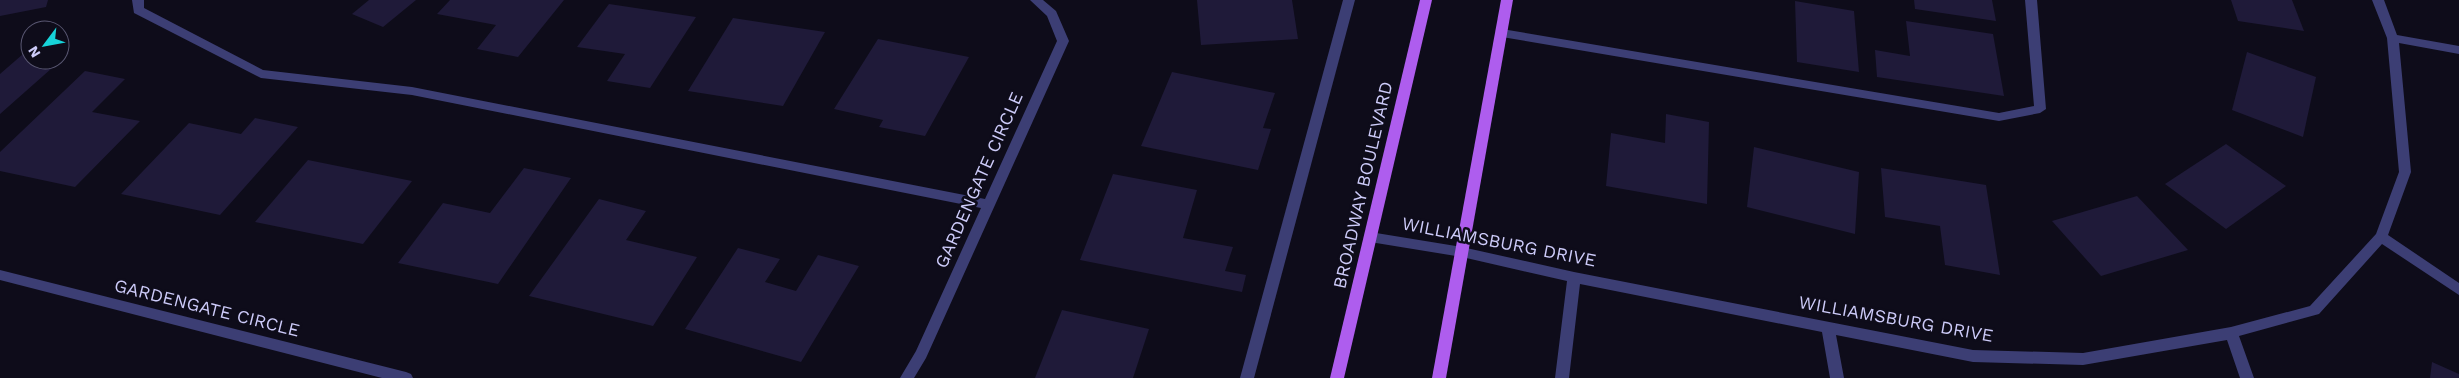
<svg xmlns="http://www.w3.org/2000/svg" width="2459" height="378" font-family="'Work Sans',sans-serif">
	<rect width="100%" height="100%" fill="#0e0c1a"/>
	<g fill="#1f1a39">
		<polygon points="0,0 48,0 46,7 0,16"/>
		<polygon points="369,0 416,0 383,27 352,14"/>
		<polygon points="450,0 564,0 518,57 477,49 496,25 437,14"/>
		<polygon points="1197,0 1292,0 1298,39 1201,45"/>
		<polygon points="1914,0 1992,0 1996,21 1915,9"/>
		<polygon points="2231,0 2292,0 2304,31 2238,21"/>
		<polygon points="1795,1 1854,11 1859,72 1797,62"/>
		<polygon points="609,4 696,17 650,88 607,81 625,54 577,47"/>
		<polygon points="733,18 825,32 783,106 688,91"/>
		<polygon points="1906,21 1993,34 2004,96 1877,77 1875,50 1910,56"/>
		<polygon points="878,39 969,57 925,136 879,127 883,120 834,109"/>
		<polygon points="30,48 30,60 60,60 60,51 69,53 0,114 0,74"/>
		<polygon points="2247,52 2316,77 2303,137 2232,110"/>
		<polygon points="85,71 125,79 92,112 140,121 75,187 0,171 0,152"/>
		<polygon points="1172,72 1275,93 1263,128 1271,129 1258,170 1141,146"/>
		<polygon points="1666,114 1709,122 1707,204 1606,186 1611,133 1665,143"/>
		<polygon points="255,118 298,127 220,215 121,194 189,123 241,134"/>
		<polygon points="2226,144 2286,186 2226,229 2165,184"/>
		<polygon points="1754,147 1859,172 1855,234 1747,207"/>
		<polygon points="308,160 412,181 363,244 255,222"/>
		<polygon points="524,168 571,178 498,284 398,263 443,203 490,213"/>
		<polygon points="1881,168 1986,185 2000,275 1945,265 1940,226 1885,217"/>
		<polygon points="1113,174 1197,190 1183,238 1233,247 1225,271 1246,275 1242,292 1080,260"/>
		<polygon points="2137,196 2188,250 2101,276 2052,221"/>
		<polygon points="599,199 646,211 626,240 697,257 653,326 529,296"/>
		<polygon points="738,248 780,259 765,282 796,291 818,255 859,266 801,362 685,329"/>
		<polygon points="1062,310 1149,329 1133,378 1035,378"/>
		<polygon points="2432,362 2459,374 2459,378 2430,378"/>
	</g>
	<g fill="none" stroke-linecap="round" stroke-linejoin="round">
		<g fill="#3c3e74" fill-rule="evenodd">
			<polygon points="132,0 144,0 144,8 263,70 412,87 985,199 1057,41 1047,16 1030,0 1043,0 1056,11 1069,41 926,358 914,378 900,378 916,351 981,208 412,95 261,78 134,13"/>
			<polygon points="1343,0 1355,0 1254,378 1240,378"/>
			<polygon points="2025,0 2037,0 2046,109 2040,113 1999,121 1502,37 1496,33 1502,29 1999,113 2034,106"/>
			<polygon points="2372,0 2384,0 2397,35 2459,46 2459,54 2399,43 2411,172 2388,235 2459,283 2459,295 2382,244 2319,314 2239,336 2254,378 2240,378 2227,340 2083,365 1973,362 1836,335 1844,378 1830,378 1822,332 1580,284 1569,378 1555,378 1567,281 1462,257 1370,242 1365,241 1364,237 1365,233 1370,232 1462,247 1574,272 1973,350 2083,353 2231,327 2310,306 2376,234 2399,172 2387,38"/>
			<polygon points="0,270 406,372 411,374 413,378 382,378 0,280"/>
		</g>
		<g fill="#ae5dee" fill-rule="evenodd">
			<polygon points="1420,0 1432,0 1344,378 1330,378"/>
			<polygon points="1501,0 1513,0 1446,378 1432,378"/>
		</g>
	</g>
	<g text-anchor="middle" stroke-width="5" stroke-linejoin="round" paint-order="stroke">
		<g font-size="18" fill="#cdcbf9" stroke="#0e0c1a">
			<text transform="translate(979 180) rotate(-66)" y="6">GARDENGATE CIRCLE</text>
			<text transform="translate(1363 185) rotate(-77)" y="6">BROADWAY BOULEVARD</text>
			<text transform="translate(1499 242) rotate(11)" y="6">WILLIAMSBURG DRIVE</text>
			<text transform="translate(207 308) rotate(14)" y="6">GARDENGATE CIRCLE</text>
			<text transform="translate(1896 319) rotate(10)" y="6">WILLIAMSBURG DRIVE</text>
		</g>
	</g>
	<g transform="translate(45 45) rotate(238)"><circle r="24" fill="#0e0c1a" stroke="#5a5873"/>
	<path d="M0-4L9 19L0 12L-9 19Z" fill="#17d3d9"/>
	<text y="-8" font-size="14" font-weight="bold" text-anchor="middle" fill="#cdcbf9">N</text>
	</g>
</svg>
